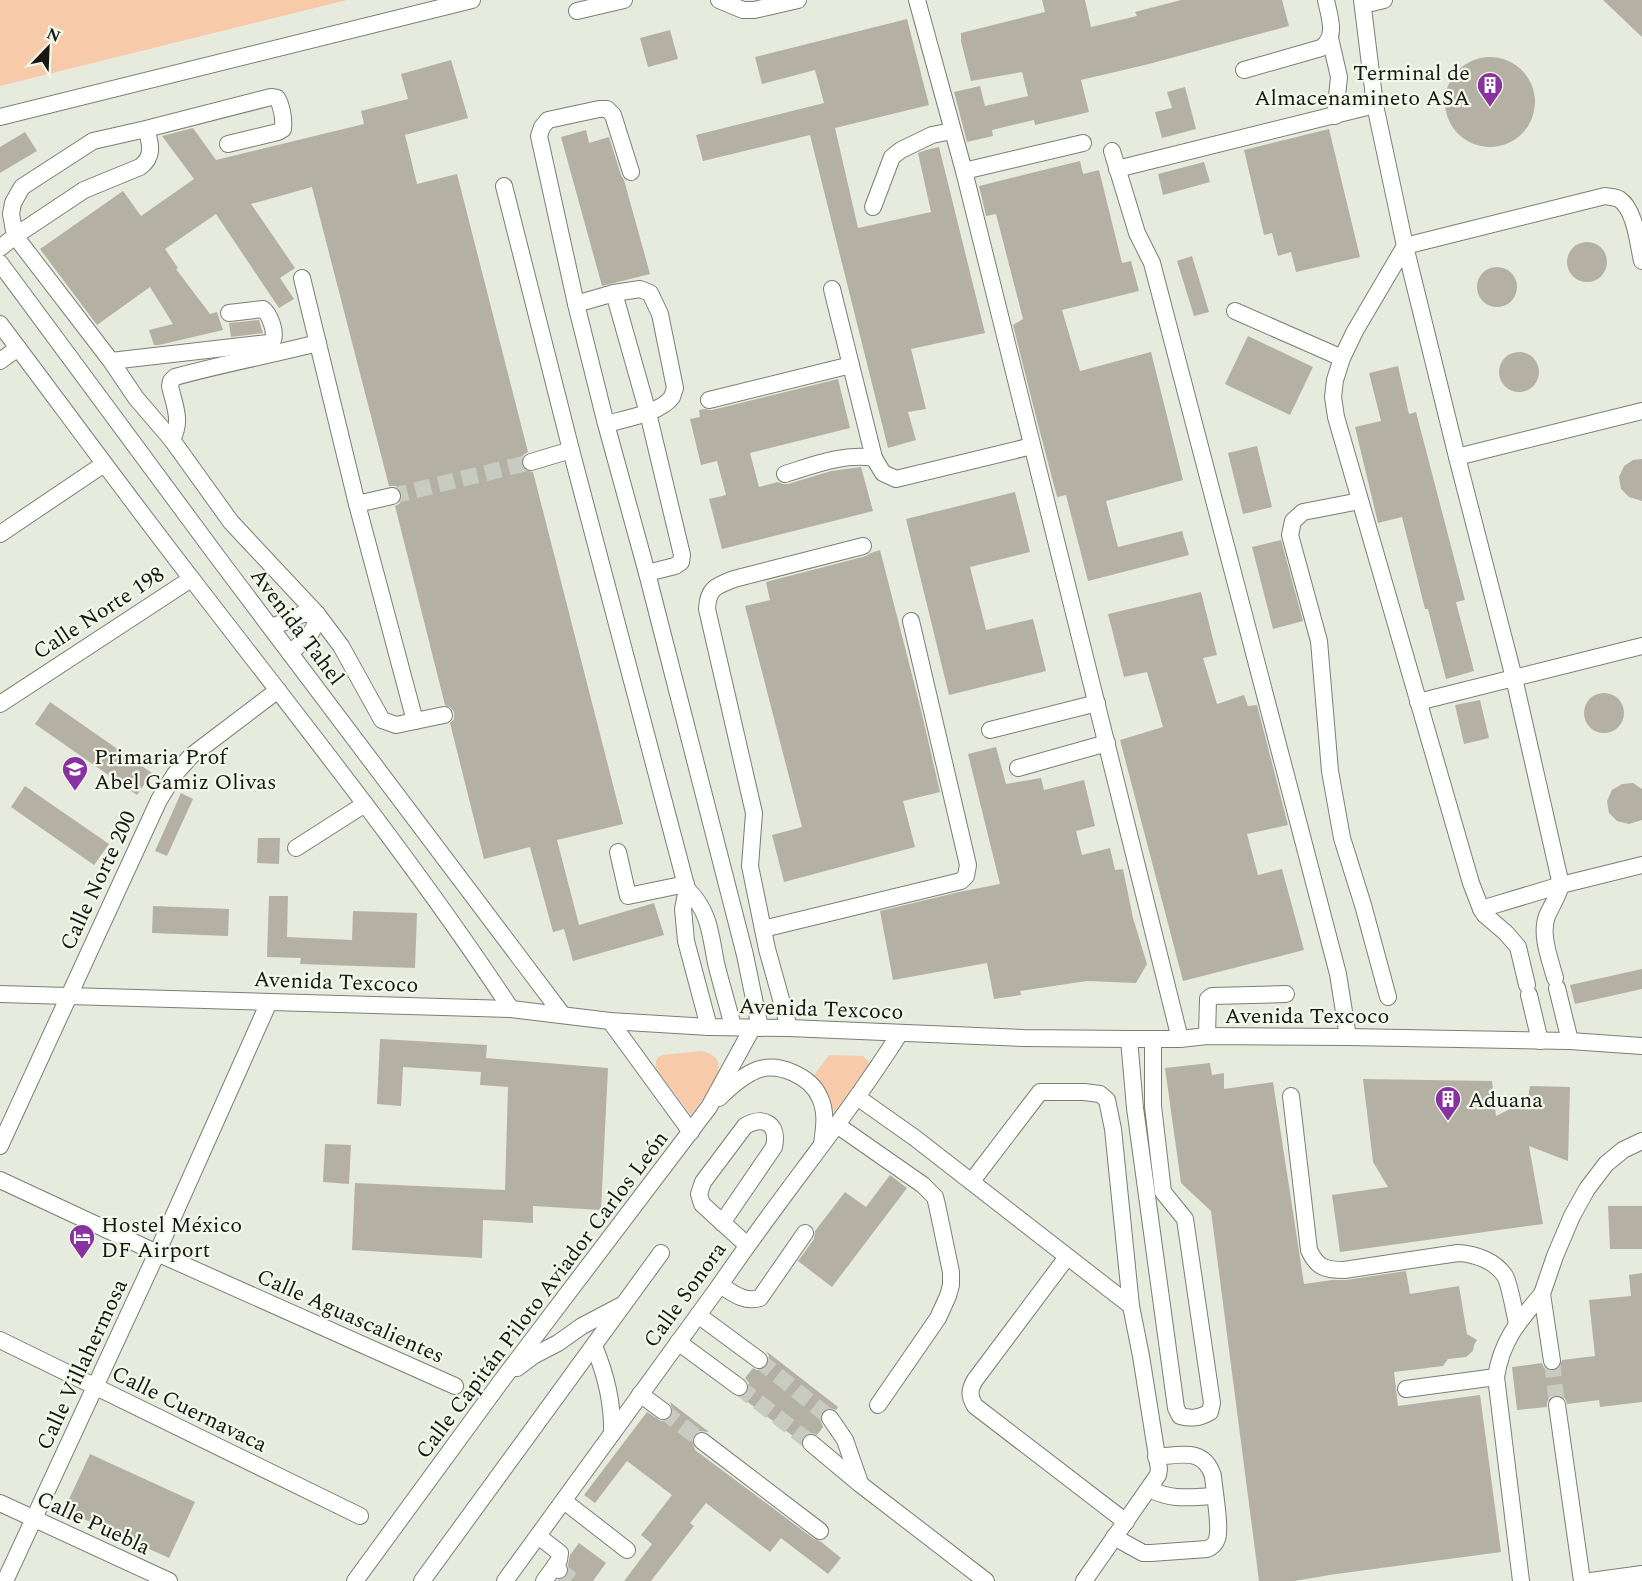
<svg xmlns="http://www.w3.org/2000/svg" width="1642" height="1581" font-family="Spectral,serif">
	<rect width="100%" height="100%" fill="#e6ebde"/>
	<g fill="#f7caaa">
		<polygon points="0,0 347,0 0,86"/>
		<path d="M702,1051C740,1060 703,1098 691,1115L656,1069V1061L658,1057L663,1055Z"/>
		<polygon points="829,1055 863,1056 870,1063 834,1112 826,1097 812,1078"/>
	</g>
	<g fill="#b5b0a4">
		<polygon points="1042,0 1085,0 1091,27 1137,16 1135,12 1181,0 1282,0 1289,26 1149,64 1081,80 1089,112 1035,125 1034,120 992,130 993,136 967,142 954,92 980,86 985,106 1028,96 1022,72 971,81 961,41 961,33 1045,12"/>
		<polygon points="1603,0 1642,0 1642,37"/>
		<polygon points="907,19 929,105 835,128 858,228 931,212 918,153 926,150 939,147 985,333 911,349 926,409 908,412 916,440 888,448 810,135 703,161 696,135 824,103 815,70 762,84 755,57"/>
		<polygon points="670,30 678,59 648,67 640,38"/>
		<circle cx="1490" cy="102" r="45"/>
		<polygon points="451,60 468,118 405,135 417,184 457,174 528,452 523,455 521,464 524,470 533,472 623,824 557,840 579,925 654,903 664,935 573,961 564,929 553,932 530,847 484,859 450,723 454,719 454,712 451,708 445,705 395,506 399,504 402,500 402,493 396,486 389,486 312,187 251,204 295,268 280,278 294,299 279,308 216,214 165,249 178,268 176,269 210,314 217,312 223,330 159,345 154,345 149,330 173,324 150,287 97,325 40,249 123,191 141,216 194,179 162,136 193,128 216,160 364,124 361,111 408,99 401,74"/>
		<polygon points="1185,87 1196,129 1162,138 1155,112 1172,108 1167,92"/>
		<polygon points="1329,129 1360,257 1296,272 1291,252 1278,256 1272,233 1264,235 1244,150"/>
		<polygon points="586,130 589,143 609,137 621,175 624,180 650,274 602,286 561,137"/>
		<polygon points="25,132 37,151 0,173 0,147"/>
		<polygon points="1080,161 1083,174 1099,170 1122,263 1131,261 1139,291 1062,310 1080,371 1151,352 1183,480 1106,501 1118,547 1182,531 1189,555 1088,581 1066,495 1057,497 1034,409 1013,325 1023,319 996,214 986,216 979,186"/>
		<polygon points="1204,162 1210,182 1163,195 1158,174"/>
		<circle cx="1587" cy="262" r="20"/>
		<polygon points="1192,256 1209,312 1194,316 1177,261"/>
		<circle cx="1497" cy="287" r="20"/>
		<polygon points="259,320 263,333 231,337 229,323"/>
		<polygon points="1248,336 1313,367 1290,415 1225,384"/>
		<circle cx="1519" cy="372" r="20"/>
		<polygon points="1398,366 1409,414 1416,412 1465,600 1456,602 1474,671 1446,679 1428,609 1425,609 1402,517 1378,523 1355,427 1381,421 1369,373"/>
		<polygon points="838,379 850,428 750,453 759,487 778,482 783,484 788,484 831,471 861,467 873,511 722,549 709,499 726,495 717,461 701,465 690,419 700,417 699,410 704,409 712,410"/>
		<polygon points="1257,446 1272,507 1243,514 1228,453"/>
		<polygon points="1642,459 1642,501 1629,497 1621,489 1619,477 1624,466 1633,460"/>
		<polygon points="1015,492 1030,552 970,567 986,630 1033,619 1046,671 949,695 906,519"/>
		<polygon points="1281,540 1303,621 1273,629 1252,547"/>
		<polygon points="880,550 921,710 940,792 903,801 915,847 784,882 772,835 802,827 745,606 770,600 766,582 866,556 871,553"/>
		<polygon points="1201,592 1217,655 1203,658 1217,704 1244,695 1248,706 1257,705 1288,825 1247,834 1258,875 1282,869 1304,950 1183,981 1120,740 1163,727 1147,672 1124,677 1108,614"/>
		<circle cx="1604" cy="713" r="20"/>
		<polygon points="1480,700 1489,738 1464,744 1455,705"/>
		<polygon points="50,702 152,773 137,795 35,724"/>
		<polygon points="996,747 1006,784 1041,778 1044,790 1084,780 1095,826 1076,831 1082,855 1110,848 1115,870 1123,869 1133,918 1147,964 1136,983 1087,981 1020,991 1021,995 994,999 987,963 893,980 880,911 959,892 1000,884 968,754"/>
		<polygon points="1633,783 1642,789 1642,820 1629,824 1617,821 1609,813 1607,801 1612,790 1622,784"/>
		<polygon points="25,786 109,844 94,865 11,807"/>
		<polygon points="181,793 193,799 167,856 155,851"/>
		<polygon points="258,838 280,838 279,864 257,863"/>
		<polygon points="269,896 288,896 287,937 352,940 353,911 417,913 415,968 300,964 301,958 267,957"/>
		<polygon points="153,906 229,909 228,936 152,933"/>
		<polygon points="1642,969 1642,989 1575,1004 1570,985"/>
		<polygon points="380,1039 487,1045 486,1058 608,1068 601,1210 533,1206 533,1223 483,1220 482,1258 352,1250 355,1183 505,1190 508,1087 480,1085 481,1072 403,1067 401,1106 377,1104"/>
		<polygon points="1210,1063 1212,1075 1224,1073 1224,1089 1273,1082 1304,1284 1332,1280 1346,1280 1406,1271 1410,1294 1459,1286 1467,1334 1477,1340 1474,1345 1473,1351 1466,1357 1448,1359 1443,1366 1394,1372 1398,1406 1480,1395 1501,1552 1336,1574 1294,1581 1259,1581 1211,1211 1181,1183 1165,1068"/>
		<polygon points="1363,1079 1492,1081 1496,1116 1520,1104 1521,1098 1528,1098 1530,1086 1570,1087 1568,1161 1529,1146 1543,1224 1340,1252 1332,1195 1388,1187 1373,1162"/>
		<polygon points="325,1144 351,1145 349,1184 323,1182"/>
		<polygon points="890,1175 907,1188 832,1287 798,1261 814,1239 815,1231 845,1192 866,1207"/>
		<polygon points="1608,1206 1642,1206 1642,1249 1610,1249"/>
		<polygon points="1642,1273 1642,1402 1600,1407 1599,1400 1567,1404 1565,1398 1556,1395 1550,1397 1547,1402 1547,1407 1517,1410 1512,1367 1542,1363 1544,1368 1553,1371 1559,1369 1562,1360 1595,1356 1589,1300 1631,1296 1629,1275"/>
		<polygon points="766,1351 838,1407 836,1410 830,1408 825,1409 821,1413 820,1419 823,1427 817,1435 812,1433 807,1433 803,1437 801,1442 741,1397 748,1393 749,1383 745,1378 753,1368 757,1370 763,1370 768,1366 769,1356"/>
		<polygon points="670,1402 709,1432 699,1431 693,1435 692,1440 695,1450 814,1539 820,1541 841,1558 828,1574 781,1538 770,1552 706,1503 690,1523 694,1526 651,1581 624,1581 652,1544 641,1535 672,1495 627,1461 595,1503 584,1495 647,1412 661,1421 667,1421 671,1418 673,1412"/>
		<polygon points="90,1454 195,1502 169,1558 64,1510"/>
		<polygon points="579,1543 606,1563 593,1581 557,1581 567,1577 569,1572 568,1565 570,1555"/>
	</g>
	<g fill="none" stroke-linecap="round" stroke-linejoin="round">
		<g stroke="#c7cbc0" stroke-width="16" stroke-dasharray="16 8" stroke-linecap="butt">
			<polyline points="392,496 531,462"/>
			<polyline points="759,1360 830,1418"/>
			<polyline points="1552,1361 1557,1405"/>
			<polyline points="739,1387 811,1443"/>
			<polyline points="663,1411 702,1441"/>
			<polyline points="559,1570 574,1581"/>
		</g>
		<g stroke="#7a7f73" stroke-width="18">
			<g id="minor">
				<polyline points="719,0 743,10 754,10 798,0"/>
				<polyline points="917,0 964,171 1180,1039"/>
				<path d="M1362,0L1375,105L1405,246L1457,457L1514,678L1561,885C1558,896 1552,905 1547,916C1540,935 1550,959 1555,978"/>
				<polyline points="1363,5 1384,0"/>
				<polyline points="577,11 624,0"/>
				<polyline points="1330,38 1339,77 1335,116"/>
				<path d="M1244,70L1321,48C1338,37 1329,16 1326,0"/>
				<polyline points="0,117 472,0"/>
				<path d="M146,129L271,97L277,98C282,106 284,119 283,129L278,132L228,144"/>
				<polyline points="1112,151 1137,233 1152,263 1338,974 1348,1037"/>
				<polyline points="1117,169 1375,105"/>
				<polyline points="964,171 1083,143"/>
				<polyline points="504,186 571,450 687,889 683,909 686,941 709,1027"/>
				<polyline points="873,207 892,157 901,150 932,135 952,131"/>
				<path d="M0,248L15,236L84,190L140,167C154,157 151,144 146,129L93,141L22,187L13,203L11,214L15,236L111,361L136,398L172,440L231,522L317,614L341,646L382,720L396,725L415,721L357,504L302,278"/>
				<polyline points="0,263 219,559 562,1014"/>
				<polyline points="832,289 874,458"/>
				<polyline points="614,293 648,413 682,555 681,562 675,566 647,573"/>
				<polyline points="576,304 539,136 542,127 548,120 599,109 607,109 613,115 631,172"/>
				<polyline points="1235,311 1342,358"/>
				<path d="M0,324C64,409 126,494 191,578C300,720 412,859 511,1009"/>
				<polyline points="0,361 18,348"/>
				<path d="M111,361L268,343L273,340C276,331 270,315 263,309L229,313"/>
				<polyline points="709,400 851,365"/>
				<path d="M606,424C624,419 661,413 672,397C673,394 674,391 675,388L660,314L650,293L640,289L614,293L576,304L606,424L647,573L745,955L760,1028"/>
				<path d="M172,440C182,420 175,408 170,386L171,381L175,377C222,364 270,355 318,343"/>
				<polyline points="1457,457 1642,411"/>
				<polyline points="531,462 571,450"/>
				<path d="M785,474C814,465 844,453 874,458L883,473L896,479L1032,446"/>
				<polyline points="1360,501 1303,512 1293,521 1290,535 1319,641 1330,771 1342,838 1363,905 1388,997"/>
				<polyline points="357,504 392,496"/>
				<polyline points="0,534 104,464"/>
				<polyline points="271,627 293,619 302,614 317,614"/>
				<path d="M290,653C305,639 315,635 317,614"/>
				<polyline points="1418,702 1642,646"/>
				<polyline points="0,704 191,579"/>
				<polyline points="415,721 444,715"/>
				<polyline points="990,730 1097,703"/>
				<polyline points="1018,768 1107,743"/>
				<polyline points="296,848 365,804"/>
				<polyline points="618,852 628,896 686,884"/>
				<path d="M687,889C710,912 710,933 716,963C721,984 728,1006 733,1027"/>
				<polyline points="1481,909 1561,885 1642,865"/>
				<polyline points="763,929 961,881 966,876 968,865 911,621"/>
				<path d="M1527,985L1518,947L1506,933L1485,915L1481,909L1471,883L1336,417L1333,397L1335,380L1342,358L1355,331L1405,246L1605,196C1610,197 1615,197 1619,199C1635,209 1638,243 1642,261"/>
				<polyline points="1557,988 1570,1041"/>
				<polyline points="0,994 511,1009 610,1021 709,1027 789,1028 1023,1038 1129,1039 1180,1039 1207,1036 1348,1037 1570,1041 1642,1046"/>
				<polyline points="1529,995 1540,1041"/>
				<polyline points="610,1021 691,1132"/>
				<path d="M789,1028L767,949L750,866L754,813L707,609C708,588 716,586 734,579L863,546"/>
				<polyline points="1207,1036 1208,999 1212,996 1286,994"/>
				<path d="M1129,1039L1135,1108L1176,1408L1180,1416C1192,1419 1200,1418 1210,1412L1212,1403L1185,1219L1163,1192L1153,1106V1039"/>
				<path d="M1291,1096L1309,1250C1317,1268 1326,1270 1344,1270L1458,1253C1476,1254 1495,1261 1505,1276C1510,1285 1514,1311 1517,1323"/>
				<polyline points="857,1097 915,1138 1131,1306 1141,1356 1159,1469 1158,1475 1084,1581"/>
				<path d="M719,1098C728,1089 744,1075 757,1070C778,1062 811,1076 820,1098C827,1113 824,1129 822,1144"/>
				<polyline points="837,1125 923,1185 935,1197 937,1205 951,1272 951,1285 948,1296 938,1318 878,1405"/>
				<polyline points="0,1146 159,800 175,774 191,756 278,690"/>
				<polyline points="0,1180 157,1253 455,1386"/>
				<polyline points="972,1181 1040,1092 1084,1092 1100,1094 1107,1100 1113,1129 1131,1306"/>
				<path d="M722,1223L774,1147C779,1124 764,1115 745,1126L703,1182L699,1194L702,1204L747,1245"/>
				<path d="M1067,1257L975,1380C969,1390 969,1396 975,1406L1126,1522"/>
				<path d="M720,1285C733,1293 744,1303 760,1298L805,1233"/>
				<polyline points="698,1315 759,1360"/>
				<polyline points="0,1340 360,1516"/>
				<polyline points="678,1342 739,1387"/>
				<path d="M594,1346C606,1375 613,1402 612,1434"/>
				<polyline points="1552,1361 1542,1294 1555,1256 1572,1216 1587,1189 1606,1164 1623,1150 1642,1141"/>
				<polyline points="517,1368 533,1356 558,1343 582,1326 620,1306"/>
				<polyline points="1406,1389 1496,1377"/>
				<polyline points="640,1394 663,1411"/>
				<polyline points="1557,1405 1582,1581"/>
				<polyline points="830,1418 845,1440 860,1483"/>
				<polyline points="702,1441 820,1531"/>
				<polyline points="811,1443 860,1484 986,1581"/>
				<path d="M1149,1489C1174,1501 1189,1497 1215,1496"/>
				<polyline points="564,1501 627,1550"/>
				<polyline points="0,1503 169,1581"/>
				<polyline points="538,1536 560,1553 559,1560 555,1566 559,1570"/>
				<path d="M1114,1537L1143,1553H1151L1207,1549C1212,1547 1215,1545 1217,1539C1221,1527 1214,1490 1213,1476C1204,1447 1180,1455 1156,1457"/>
				<polyline points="5,1581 157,1253 269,1002"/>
				<polyline points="355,1581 502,1380 709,1107 753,1027"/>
				<polyline points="422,1581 661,1253"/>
				<path d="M505,1581L720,1285C778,1199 845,1120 900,1033"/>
				<polyline points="544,1581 555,1566"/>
				<path d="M1521,1581L1496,1377C1502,1340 1518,1322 1542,1294"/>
				<polyline points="1591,1581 1642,1574"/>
			</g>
		</g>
		<use href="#minor" stroke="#fff" stroke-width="16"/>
	</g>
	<defs>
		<g id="building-pin" transform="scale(1.35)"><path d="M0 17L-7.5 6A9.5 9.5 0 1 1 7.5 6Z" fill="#8732a0" stroke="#f3f8eb"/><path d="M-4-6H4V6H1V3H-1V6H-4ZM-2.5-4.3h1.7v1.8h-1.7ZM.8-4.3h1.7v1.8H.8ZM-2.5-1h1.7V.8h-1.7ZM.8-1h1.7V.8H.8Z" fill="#fff"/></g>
		<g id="school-pin" transform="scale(1.35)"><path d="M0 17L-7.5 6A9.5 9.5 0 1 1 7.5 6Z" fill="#8732a0" stroke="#f3f8eb"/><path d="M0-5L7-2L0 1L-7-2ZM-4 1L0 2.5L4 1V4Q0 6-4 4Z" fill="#fff"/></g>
		<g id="hotel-pin" transform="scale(1.35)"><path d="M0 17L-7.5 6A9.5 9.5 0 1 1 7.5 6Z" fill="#8732a0" stroke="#f3f8eb"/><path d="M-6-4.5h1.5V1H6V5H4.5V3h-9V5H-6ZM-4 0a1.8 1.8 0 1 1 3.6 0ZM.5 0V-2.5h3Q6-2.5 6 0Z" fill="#fff"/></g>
	</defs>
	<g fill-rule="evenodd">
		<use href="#building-pin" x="1490" y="85"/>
		<use href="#school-pin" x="75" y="769"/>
		<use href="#building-pin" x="1448" y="1099"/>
		<use href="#hotel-pin" x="82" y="1237"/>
	</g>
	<g text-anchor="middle" stroke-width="4.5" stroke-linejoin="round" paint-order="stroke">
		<g font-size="22" fill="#171814" stroke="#f3f8eb" text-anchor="start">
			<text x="1470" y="80" text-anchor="end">Terminal de<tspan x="1470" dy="25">Almacenamineto ASA</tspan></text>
			<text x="94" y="764">Primaria Prof<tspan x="94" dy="25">Abel Gamiz Olivas</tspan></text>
			<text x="1468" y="1107">Aduana</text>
			<text x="101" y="1232">Hostel México<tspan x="101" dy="25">DF Airport</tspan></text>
		</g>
		<g font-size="22" fill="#171814" stroke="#f3f8eb">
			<text transform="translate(98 612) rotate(-33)" y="8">Calle Norte 198</text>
			<text transform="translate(298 626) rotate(53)" y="8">Avenida Tahel</text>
			<text transform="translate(97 880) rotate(-65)" y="8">Calle Norte 200</text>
			<text transform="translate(336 981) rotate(2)" y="8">Avenida Texcoco</text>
			<text transform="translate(821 1008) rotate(2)" y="8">Avenida Texcoco</text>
			<text x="1307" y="1023">Avenida Texcoco</text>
			<text transform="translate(541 1294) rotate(-53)" y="8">Calle Capitán Piloto Aviador Carlos León</text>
			<text transform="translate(684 1294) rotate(-54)" y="8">Calle Sonora</text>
			<text transform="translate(351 1315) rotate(24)" y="8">Calle Aguascalientes</text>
			<text transform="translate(81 1364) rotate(-65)" y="8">Calle Villahermosa</text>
			<text transform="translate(190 1408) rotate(26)" y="8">Calle Cuernavaca</text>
			<text transform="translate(94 1522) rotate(25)" y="8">Calle Puebla</text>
		</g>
	</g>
	<g transform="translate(48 48) rotate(23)" stroke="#f3f8eb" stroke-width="4.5" paint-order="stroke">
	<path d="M0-4.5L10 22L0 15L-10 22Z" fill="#171814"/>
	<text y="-9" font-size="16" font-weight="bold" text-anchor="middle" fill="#171814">N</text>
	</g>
</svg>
